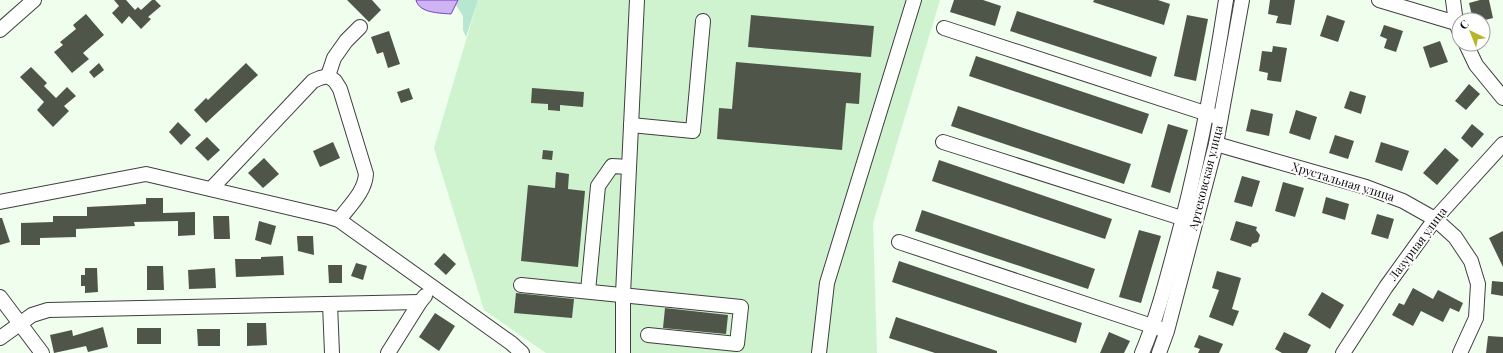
<svg xmlns="http://www.w3.org/2000/svg" width="1503" height="353" font-family="'Playfair Display',serif">
	<rect width="100%" height="100%" fill="#effeed"/>
	<polygon fill="#cff3ce" points="478,0 940,0 873,223 877,353 546,353 484,310 434,148"/>
	<polygon fill="#b8e7d1" points="458,0 478,0 466,37 463,30 463,16 456,5"/>
	<path fill="#cfb4f3" stroke="#7b3ec7" d="M416,0H458L451,14C439,13 419,13 416,0Z"/>
	<g fill="#505549">
		<polygon points="114,0 126,0 135,10 138,7 141,10 152,0 155,0 161,6 148,17 151,19 141,29 129,16 122,24 112,13 119,6"/>
		<polygon points="347,0 372,0 381,10 369,22"/>
		<polygon points="954,0 983,0 1001,6 995,26 950,12"/>
		<polygon points="1094,0 1158,0 1170,4 1164,25 1093,2"/>
		<polygon points="1270,0 1295,0 1291,25 1276,23 1278,16 1268,14"/>
		<polygon points="1480,0 1489,0 1493,18 1485,20 1473,20 1469,3"/>
		<polygon points="1017,11 1157,57 1151,77 1010,31"/>
		<polygon points="86,14 104,35 83,53 89,59 72,73 54,52 63,45 60,42 76,29 73,25"/>
		<polygon points="751,15 874,26 871,57 748,47"/>
		<polygon points="1187,15 1208,19 1196,81 1174,76"/>
		<polygon points="1327,15 1345,21 1338,42 1320,36"/>
		<polygon points="1384,25 1403,31 1396,52 1384,48 1387,39 1380,36"/>
		<polygon points="389,31 400,64 388,68 383,52 377,54 371,37"/>
		<polygon points="1440,41 1448,62 1430,68 1423,47"/>
		<polygon points="1273,46 1287,48 1281,82 1267,80 1268,73 1259,71 1262,51 1272,52"/>
		<polygon points="976,56 1149,114 1142,134 969,76"/>
		<polygon points="736,62 861,73 859,104 846,103 842,150 717,139 719,108 732,109"/>
		<polygon points="99,63 104,70 94,78 89,72"/>
		<polygon points="246,63 258,75 206,123 194,110 206,98 208,100"/>
		<polygon points="31,67 47,83 44,86 56,98 67,87 76,96 64,106 69,111 53,127 37,110 44,102 20,77"/>
		<polygon points="1469,84 1480,94 1466,110 1455,101"/>
		<polygon points="409,88 413,99 401,103 397,92"/>
		<polygon points="532,88 584,92 583,107 560,105 560,111 548,110 548,104 531,103"/>
		<polygon points="1350,91 1366,96 1361,114 1344,108"/>
		<polygon points="958,106 1131,164 1124,184 951,126"/>
		<polygon points="1251,109 1273,114 1269,136 1246,131"/>
		<polygon points="1296,110 1317,117 1310,140 1289,133"/>
		<polygon points="178,122 191,135 181,145 169,132"/>
		<polygon points="1168,124 1188,130 1170,193 1151,187"/>
		<polygon points="1472,124 1484,134 1472,148 1461,138"/>
		<polygon points="1335,135 1354,141 1348,159 1329,153"/>
		<polygon points="207,137 220,150 208,161 195,148"/>
		<polygon points="333,142 340,158 320,167 313,151"/>
		<polygon points="1381,142 1409,151 1402,171 1375,162"/>
		<polygon points="1445,148 1459,160 1437,185 1423,173"/>
		<polygon points="543,150 553,151 552,160 542,159"/>
		<polygon points="264,158 279,174 263,188 248,173"/>
		<polygon points="939,160 1112,219 1105,239 932,181"/>
		<polygon points="556,172 569,174 568,189 585,191 578,267 521,261 528,185 555,188"/>
		<polygon points="1242,176 1260,181 1252,207 1234,202"/>
		<polygon points="1283,182 1304,188 1295,217 1275,211"/>
		<polygon points="1326,197 1349,204 1345,220 1322,213"/>
		<polygon points="146,198 163,198 163,213 195,212 195,235 178,236 178,221 134,222 135,226 76,229 76,237 40,238 40,245 21,245 21,223 53,222 53,216 87,216 87,207 146,204"/>
		<polygon points="922,210 1095,269 1088,289 915,231"/>
		<polygon points="1377,214 1394,219 1388,239 1371,234"/>
		<polygon points="213,216 229,216 230,239 214,239"/>
		<polygon points="0,218 2,218 10,242 0,245"/>
		<polygon points="259,221 276,226 271,245 255,240"/>
		<polygon points="1236,221 1257,227 1256,230 1260,235 1258,242 1252,244 1251,247 1230,240"/>
		<polygon points="1139,230 1161,236 1141,303 1119,297"/>
		<polygon points="1503,231 1503,267 1489,238"/>
		<polygon points="297,236 313,236 314,255 298,251"/>
		<polygon points="444,253 456,264 446,275 434,264"/>
		<polygon points="283,256 284,275 236,277 235,259 261,259 261,257"/>
		<polygon points="899,261 1082,323 1076,343 892,282"/>
		<polygon points="356,263 367,266 363,280 351,276"/>
		<polygon points="328,265 342,265 342,283 329,283"/>
		<polygon points="147,266 163,266 164,290 147,290"/>
		<polygon points="85,268 97,268 98,292 85,293 85,286 81,286 81,275 85,275"/>
		<polygon points="215,268 216,288 189,289 188,270"/>
		<polygon points="1217,271 1241,278 1232,309 1239,311 1233,326 1209,317 1219,290 1212,288"/>
		<polygon points="1492,281 1503,282 1503,296 1491,294"/>
		<polygon points="1413,288 1433,299 1438,290 1463,303 1459,312 1450,308 1443,322 1421,311 1413,326 1392,315 1399,303 1404,305"/>
		<polygon points="1322,292 1344,305 1330,329 1308,315"/>
		<polygon points="516,293 574,299 572,318 514,313"/>
		<polygon points="665,308 728,315 726,334 663,328"/>
		<polygon points="435,313 455,326 439,351 419,337"/>
		<polygon points="896,317 997,351 997,353 935,353 889,338"/>
		<polygon points="247,323 266,323 267,345 247,346"/>
		<polygon points="103,327 108,347 88,352 86,346 54,353 50,335 72,330 73,336"/>
		<rect x="137" y="328" width="24" height="16"/>
		<polygon points="197,329 220,329 220,346 198,346"/>
		<polygon points="1109,332 1130,341 1124,353 1100,353"/>
		<polygon points="1284,332 1311,345 1307,353 1282,353 1275,349"/>
		<polygon points="1199,335 1223,344 1219,353 1198,353 1200,349 1194,347"/>
		<polygon points="1488,336 1503,337 1503,353 1486,353"/>
	</g>
	<g fill="none" stroke-linecap="round" stroke-linejoin="round">
		<g stroke="#3f3f3f" stroke-width="16">
			<g id="minor">
				<polyline points="1379,0 1456,23"/>
				<polyline points="1453,0 1456,23 1459,30"/>
				<polyline points="944,28 1214,116"/>
				<polyline points="0,30 34,0"/>
				<polyline points="1466,44 1476,65 1503,98"/>
				<polyline points="328,76 334,58 346,41 360,27"/>
				<polyline points="631,125 693,131 703,21"/>
				<polyline points="943,142 1191,221"/>
				<polyline points="1216,144 1366,187 1403,201 1435,219 1455,237 1471,261 1478,284 1476,318 1460,353"/>
				<path d="M211,189L313,81L320,78L328,76L335,81L340,89L366,174C365,192 349,206 339,220"/>
				<polyline points="0,202 146,174 329,217 339,220 350,228 511,343 522,353"/>
				<polyline points="899,242 1161,329"/>
				<polyline points="521,285 741,307 737,344 648,335"/>
				<polyline points="588,291 598,186 612,166 629,167"/>
				<polyline points="0,297 42,353"/>
				<polyline points="330,304 332,353"/>
				<polyline points="0,338 32,315 48,310 420,302"/>
				<polyline points="388,353 420,302 425,296"/>
				<polyline points="623,353 623,294 637,0"/>
				<polyline points="819,353 827,283 914,0"/>
				<path d="M1142,353C1156,320 1165,286 1174,252C1197,169 1213,85 1226,0"/>
				<polyline points="1159,353 1167,331 1216,144 1242,0"/>
				<polyline points="1343,353 1386,287 1435,219 1503,144"/>
			</g>
		</g>
		<use href="#minor" stroke="#fff" stroke-width="14"/>
	</g>
	<g text-anchor="middle" stroke-width="4" stroke-linejoin="round" paint-order="stroke">
		<g font-size="12" fill="#0c0c0c" stroke="#fff">
			<text transform="translate(1206 178) rotate(-76)" y="4">Артековская улица</text>
			<text transform="translate(1343 182) rotate(17)" y="4">Хрустальная улица</text>
			<text transform="translate(1418 244) rotate(-53)" y="4">Лазурная улица</text>
		</g>
	</g>
	<g transform="translate(1471 32) rotate(317)"><circle r="19" fill="#ffffff" stroke="#9e9e9e"/>
	<path d="M0-3L7 15L0 10L-7 15Z" fill="#b6b62b"/>
	<text y="-6" font-size="11" font-weight="bold" text-anchor="middle" fill="#0c0c0c">С</text>
	</g>
</svg>
